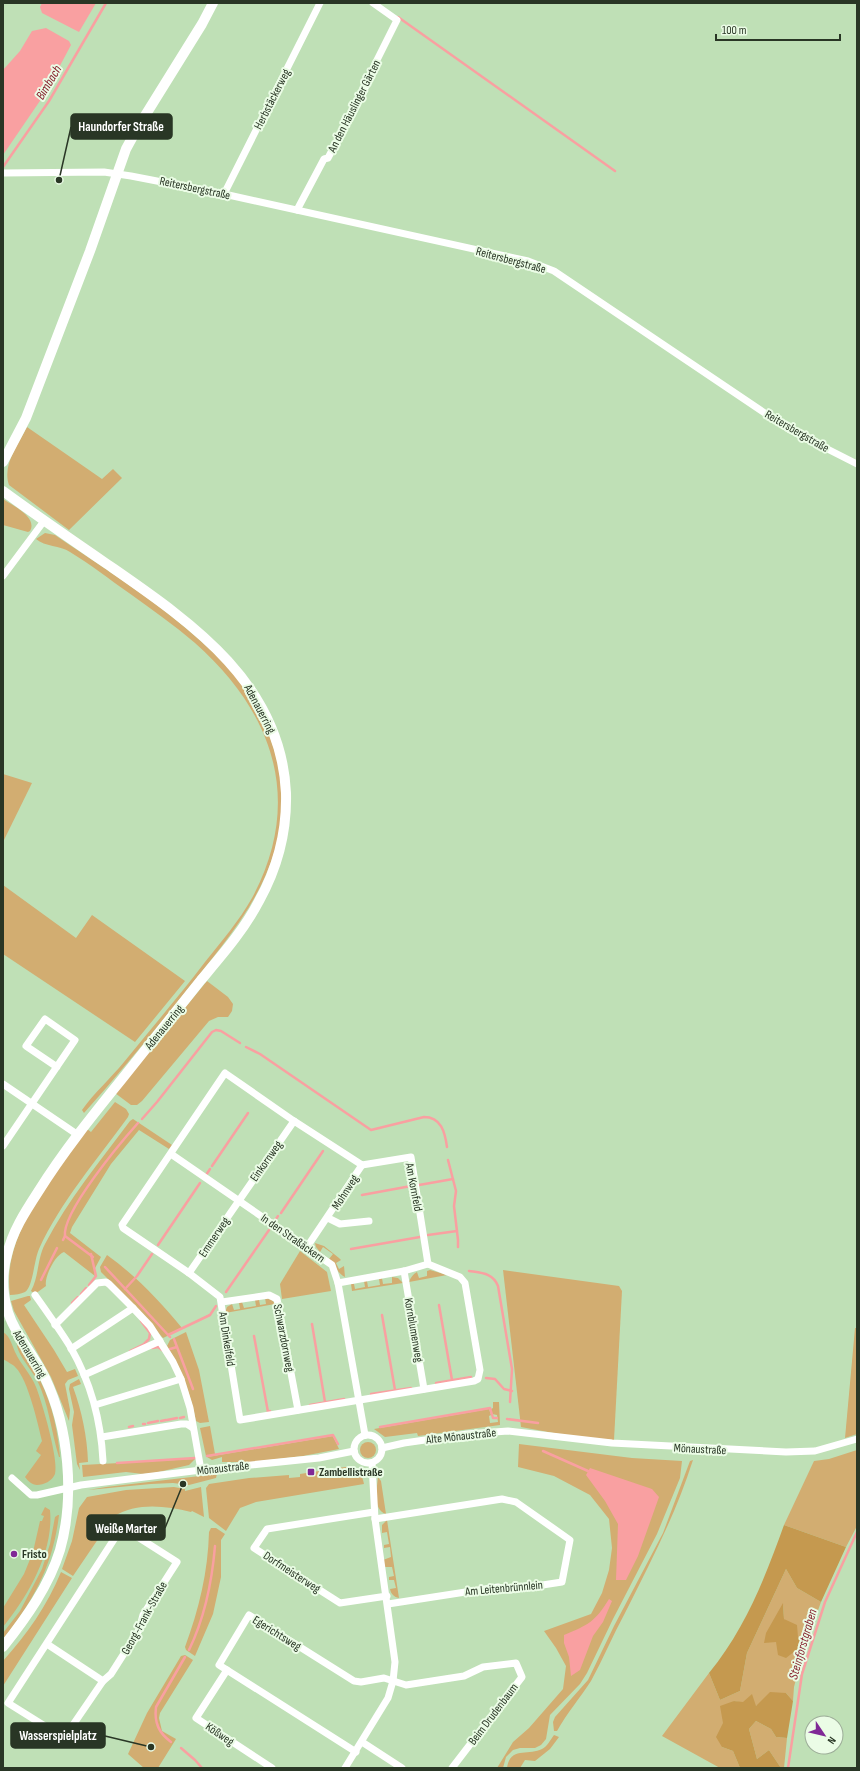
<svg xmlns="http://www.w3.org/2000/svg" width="860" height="1771" font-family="'Sofia Sans Condensed',sans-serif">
	<rect width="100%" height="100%" fill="#bfe0b6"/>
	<polygon fill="#b1d7a7" points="13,1318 51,1391 69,1484 53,1565 20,1622 3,1639 3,1322"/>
	<g fill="#d2ad71">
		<path d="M27,427L102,479L113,469L122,478L69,530L9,485C2,465 18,445 27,427Z"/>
		<path d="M3,499C12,505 38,517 30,531L28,532L3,525Z"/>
		<path d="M45,533L55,535C121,580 193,623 244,686C259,706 271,736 277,760C299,860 240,924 182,996C150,1036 118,1075 84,1113L82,1110C94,1093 111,1078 124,1062C151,1029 179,996 205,962C221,942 239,921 252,898C304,801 274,713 195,643C174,625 151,609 129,593C109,579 90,564 70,552C60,545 45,547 36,539Z"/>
		<polygon points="3,774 32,783 3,842"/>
		<polygon points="3,885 76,938 92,915 185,981 135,1042 3,954"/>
		<polygon points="207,981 228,997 233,1004 232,1011 228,1017 218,1017 209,1021 142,1101 137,1105 131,1105 115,1093"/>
		<path d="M115,1102L126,1109L129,1114L128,1117C97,1160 61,1201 39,1249C34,1260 33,1287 25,1292C21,1294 15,1295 10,1295C1,1235 54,1176 87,1129L91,1132Z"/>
		<path d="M133,1119L172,1145L169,1149L139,1130L111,1164L72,1227L70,1233L101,1257L94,1270L95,1276L64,1252C55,1255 44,1277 46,1286L35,1294L31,1291C39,1277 37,1259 45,1244C68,1200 100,1161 130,1121Z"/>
		<path d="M315,1243L324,1246L339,1258L341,1260L336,1263L339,1269L344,1266L345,1277C338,1274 335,1265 329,1259L333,1254L323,1247L320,1252L316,1247Z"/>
		<polygon points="300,1251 327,1272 331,1291 282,1299 280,1284"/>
		<path d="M107,1255C136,1276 159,1300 182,1328L210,1314L211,1315L163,1338L138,1309L101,1272L100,1267Z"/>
		<path d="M430,1270L447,1275L409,1282C411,1277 413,1274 417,1272L419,1278L427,1276V1271Z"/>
		<polygon points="503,1270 619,1286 622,1291 614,1440 570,1436 521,1427"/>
		<polygon points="392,1277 398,1278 403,1283 352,1291 351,1284 354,1284 355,1289 365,1287 364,1281 367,1281 368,1287 380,1285 379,1279 382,1278 383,1284 392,1283"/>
		<polygon points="28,1296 30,1296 31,1300 24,1305 54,1350 67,1372 75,1369 78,1376 68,1380 65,1384 70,1410 69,1421 51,1377 14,1311 11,1301"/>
		<polygon points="265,1298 272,1300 275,1304 225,1313 227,1307 232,1304 234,1310 240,1309 239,1303 242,1302 244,1308 256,1306 255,1300 259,1300 260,1305 266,1304"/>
		<polygon points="855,1328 857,1328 857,1434 845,1438"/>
		<path d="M3,1332C10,1336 12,1345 15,1352C21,1365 31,1374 36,1387C42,1402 59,1460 55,1474C52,1481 44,1485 37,1485C32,1485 28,1481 25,1477L41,1455L36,1451L42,1441C38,1424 28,1380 16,1368C13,1364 7,1362 3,1359Z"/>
		<path d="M186,1332L199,1370L209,1422L200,1423L196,1421C191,1395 181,1368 167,1346L170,1340Z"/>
		<path d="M17,1342C44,1381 56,1410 60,1457H59C51,1432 49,1404 37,1380C32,1370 15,1352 17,1342Z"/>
		<path d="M79,1379L81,1384L73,1387C82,1412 87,1436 88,1462L79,1463L80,1470L77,1464L72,1425L74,1412L69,1389L70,1384Z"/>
		<polygon points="493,1402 499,1402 500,1425 418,1436 417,1433 385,1437 374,1429 489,1409 491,1415 489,1416 490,1423 498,1422 497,1415 492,1414 491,1409 493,1408"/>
		<polygon points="210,1426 215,1454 206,1456 200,1428"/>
		<polygon points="333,1436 339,1449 303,1456 251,1462 222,1462 222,1457 212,1460 207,1457"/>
		<circle cx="368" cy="1450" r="8"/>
		<polygon points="519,1444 632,1458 682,1461 680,1478 657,1534 613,1619 587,1673 580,1684 550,1715 546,1739 541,1745 535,1748 520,1748 513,1750 506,1757 503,1768 497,1768 513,1742 529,1728 563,1689 566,1666 556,1648 544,1631 591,1614 602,1593 609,1570 612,1548 609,1519 590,1495 554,1476 518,1467"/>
		<polygon points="857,1450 857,1526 846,1547 784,1525 814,1461 829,1459"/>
		<polygon points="195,1459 189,1465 154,1473 143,1474 126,1472 83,1477 82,1465"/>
		<path d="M693,1460C675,1516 651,1561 625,1613C613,1635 603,1659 591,1681C580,1698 567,1713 557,1731H554L553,1722L555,1717L588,1680L614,1626L663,1533L690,1461Z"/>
		<path d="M345,1467C357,1467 362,1473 364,1484L256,1502L240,1508L226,1531L209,1518L206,1488L209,1484L249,1478L289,1475V1478L300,1477V1474Z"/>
		<polygon points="217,1474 216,1478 189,1485 173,1483 151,1484 88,1490 106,1487"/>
		<path d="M378,1477L381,1481L386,1514C372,1509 377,1489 378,1477Z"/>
		<path d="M174,1487L185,1489V1491L201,1487L204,1517L192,1511L191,1512C165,1506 137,1502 113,1517L119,1521L115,1526L109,1523L73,1576L62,1569L72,1541L79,1508L87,1497L126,1490Z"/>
		<path d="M45,1507L50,1510C54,1552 28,1596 3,1627V1608L24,1574L33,1552L40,1521H42L44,1516L41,1515Z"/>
		<path d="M58,1515H59C53,1565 34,1600 3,1639V1633L20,1611L42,1569L50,1544L55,1517Z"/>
		<path d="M387,1520L399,1598C394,1597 391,1594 390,1589L396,1588L394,1580H389V1577L394,1576L392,1567H385L383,1560L391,1557L390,1547L384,1548V1545L389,1544L387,1532L382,1533V1525Z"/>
		<path d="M211,1528H216L225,1534L221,1540V1577L213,1614L195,1656L186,1650L185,1647C199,1609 208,1572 209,1532Z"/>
		<polygon points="786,1569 797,1588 821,1602 808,1638 798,1637 784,1619 783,1604 776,1642 796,1651 803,1652 794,1687 793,1701 786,1693 756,1706 734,1701 723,1723 722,1747 733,1751 740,1768 720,1768 662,1736 709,1673 720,1700 740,1691 747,1653"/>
		<path d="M61,1572L72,1578L3,1686V1661C27,1634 47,1606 61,1572Z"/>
		<polygon points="185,1655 193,1660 160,1713 159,1718 162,1731 176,1739 158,1768 144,1768 128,1754 147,1713 181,1656"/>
		<polygon points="756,1721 771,1729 776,1737 787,1738 784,1768 781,1768 769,1750 757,1759 749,1729"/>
		<path d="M554,1735L559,1737L550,1749L535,1761L525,1760L520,1768H507C510,1746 529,1756 542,1749C548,1746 550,1740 554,1735Z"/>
	</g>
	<g fill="#c5994f">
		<path d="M784,1525L846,1547L821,1602L797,1588L786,1569L747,1653L740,1691L720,1700L709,1673C745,1629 765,1578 784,1525Z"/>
		<polygon points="783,1603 784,1619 797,1625 798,1637 808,1638 803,1652 795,1651 786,1658 778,1655 776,1642 764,1643 766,1633"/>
		<polygon points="770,1692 786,1693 793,1701 787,1738 776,1737 771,1729 756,1721 749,1729 757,1759 769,1750 781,1768 740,1768 733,1751 722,1747 716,1737 723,1723 720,1706 734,1701 743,1702 752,1694 756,1706"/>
	</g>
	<g fill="#f9a0a1">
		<polygon points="42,3 96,3 79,32 42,13 40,7"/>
		<polygon points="46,28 69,41 71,45 46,92 3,155 3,70 20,51 32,31"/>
		<polygon points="590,1468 652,1489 659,1497 638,1556 626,1580 616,1580 618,1524 605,1501 586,1475"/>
		<path d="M609,1599L612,1601L603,1622L593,1636L580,1670L571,1676L569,1657L564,1643V1635C588,1625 595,1622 609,1599Z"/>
	</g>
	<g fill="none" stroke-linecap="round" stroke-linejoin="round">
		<g stroke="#f9a0a1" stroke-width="2.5">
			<polyline points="398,17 615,171"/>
			<polyline points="3,167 49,101 106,3"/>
			<path d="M246,1047L260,1054L371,1130L424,1117C441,1117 445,1132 447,1147"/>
			<polyline points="142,1119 157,1102 212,1032 216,1030 221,1031 240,1043"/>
			<polyline points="448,1160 456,1191 454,1206 458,1240 458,1247"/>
			<polyline points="212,1166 248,1113"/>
			<polyline points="206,1175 210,1169"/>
			<polyline points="419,1185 453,1179"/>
			<polyline points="362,1195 411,1186"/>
			<polyline points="281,1213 323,1151"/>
			<polyline points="274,1222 278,1216"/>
			<polyline points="428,1235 457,1231"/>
			<polyline points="63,1240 65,1236"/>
			<polyline points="158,1245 200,1183"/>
			<polyline points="351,1249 420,1237"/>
			<path d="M93,1257L65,1236C62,1212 121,1142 138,1123"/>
			<polyline points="105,1267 170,1337"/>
			<path d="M469,1271C482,1273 493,1273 498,1286L512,1369L510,1402"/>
			<polyline points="41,1280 57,1248"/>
			<polyline points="89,1285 96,1276 91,1254"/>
			<polyline points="125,1289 137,1276 152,1254"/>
			<polyline points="226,1292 269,1230"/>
			<polyline points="81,1294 86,1288"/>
			<polyline points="72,1303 78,1297"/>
			<polyline points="439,1305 452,1380"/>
			<polyline points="382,1315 395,1390"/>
			<polyline points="312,1324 325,1402"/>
			<polyline points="168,1335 210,1315 216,1306"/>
			<polyline points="254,1336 268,1412 270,1411"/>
			<polyline points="174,1339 193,1389"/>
			<polyline points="152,1348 158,1347 162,1350"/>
			<polyline points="170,1349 177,1347"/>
			<polyline points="130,1351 144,1344 149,1339 150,1333 141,1321"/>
			<polyline points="486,1378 495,1379 504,1389 512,1391"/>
			<polyline points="436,1383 471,1377"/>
			<polyline points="371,1394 411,1388"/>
			<polyline points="310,1405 344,1399"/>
			<polyline points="180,1418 184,1417"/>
			<polyline points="507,1419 538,1423"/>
			<polyline points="167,1420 177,1418"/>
			<polyline points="161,1421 166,1420"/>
			<polyline points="148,1423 158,1421"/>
			<polyline points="143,1424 145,1424"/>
			<polyline points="129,1427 133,1426"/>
			<polyline points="380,1427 490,1408 493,1418 497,1418"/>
			<polyline points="543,1451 588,1471"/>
			<polyline points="207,1456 333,1435 338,1444"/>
			<polyline points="117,1463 195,1458"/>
			<path d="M189,1650C205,1617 212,1582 215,1546"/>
			<path d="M171,1742C159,1733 154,1723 156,1707L185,1657"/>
			<polyline points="181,1748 195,1760 202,1768"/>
			<polyline points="788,1768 802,1674 825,1602 857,1532"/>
		</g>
		<g stroke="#fff" stroke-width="7">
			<polyline points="3,173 104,172 131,176 224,194 528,261 554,271 790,430 857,464"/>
			<polyline points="224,194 320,3"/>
			<polyline points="297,210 324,159 328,158 376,67 375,64 397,20 373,3"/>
			<polyline points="3,576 44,521"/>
			<polygon points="225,1073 294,1121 362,1165 411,1157 428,1264 460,1277 465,1283 480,1370 478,1379 474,1381 240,1420 220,1297 189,1273 123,1228 122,1225"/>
			<polyline points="3,1084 78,1135"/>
			<polyline points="3,1146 75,1040 45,1019 26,1046 57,1067"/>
			<polyline points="171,1154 332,1265 338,1283 365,1435"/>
			<polyline points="328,1218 340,1224 369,1221"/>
			<polyline points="307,1247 362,1165"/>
			<polyline points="404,1271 424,1389"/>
			<polyline points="189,1273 294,1121"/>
			<polyline points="338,1283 404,1271 428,1264"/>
			<path d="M35,1295C47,1312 60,1330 71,1348C91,1383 101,1421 103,1461"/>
			<polyline points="222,1302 269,1295 277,1299 298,1410"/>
			<polyline points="55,1325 97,1283 106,1282 109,1284 133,1308 150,1326 173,1362 181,1379 190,1408 201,1470"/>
			<polyline points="71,1349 133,1308"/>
			<polyline points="84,1375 160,1341"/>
			<polyline points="95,1405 181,1379"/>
			<circle cx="368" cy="1449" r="14"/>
			<polyline points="102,1437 181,1424 187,1424 193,1428"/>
			<polyline points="382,1448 404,1443 467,1434 508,1431 612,1443 786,1452 815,1451 857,1439"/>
			<polyline points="12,1478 31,1495 37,1495 81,1485 201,1470 319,1458 354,1451"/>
			<polyline points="374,1512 267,1529 254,1548 340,1603 387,1596"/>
			<polyline points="375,1519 502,1499 516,1502 570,1540 562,1582 510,1590 498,1587 388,1604"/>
			<polygon points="122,1527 177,1562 143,1615 139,1630 111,1674 103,1681 64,1738 8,1703"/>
			<polyline points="47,1644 103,1681"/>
			<polyline points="227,1670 196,1718 272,1768"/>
			<polyline points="362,1742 402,1768"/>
			<polyline points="356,1752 219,1665 249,1615 354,1681 361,1682 384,1678 406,1685 464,1676 483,1667 516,1663 522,1677 452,1768"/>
			<polyline points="345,1768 388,1698 393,1681 395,1662 375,1519 372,1463"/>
		</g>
		<g stroke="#fff" stroke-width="10">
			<polyline points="3,462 26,418 90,251 126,149 138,127 202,24 213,3"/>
			<path d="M3,491C37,516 72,540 107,564C189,621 281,682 286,793C287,831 278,867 259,901C244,930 222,955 201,980C175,1013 148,1046 122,1079C92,1116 63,1152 38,1192C25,1212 12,1232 7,1255C0,1280 3,1308 16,1330C25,1346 37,1361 45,1378C69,1428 75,1497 60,1550C49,1586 26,1618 3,1647"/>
		</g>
	</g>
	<g fill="#802896" stroke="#ebfce6" stroke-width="1.5">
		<rect x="307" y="1468" width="8" height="8" rx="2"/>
		<circle cx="14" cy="1554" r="4"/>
	</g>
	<g text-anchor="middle" stroke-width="4" stroke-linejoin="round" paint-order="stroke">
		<g font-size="12" fill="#293625" stroke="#ebfce6">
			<text transform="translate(272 99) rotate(-63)" y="4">Herbstäckerweg</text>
			<text transform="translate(354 106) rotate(-63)" y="4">An den Häuslinger Gärten</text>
			<text transform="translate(195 188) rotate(12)" y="4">Reitersbergstraße</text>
			<text transform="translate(511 260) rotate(15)" y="4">Reitersbergstraße</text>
			<text transform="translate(797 431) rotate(30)" y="4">Reitersbergstraße</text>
			<text transform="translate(260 709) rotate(62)" y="4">Adenauerring</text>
			<text transform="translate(164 1027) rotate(-51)" y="4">Adenauerring</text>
			<text transform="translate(266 1161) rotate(-55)" y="4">Einkornweg</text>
			<text transform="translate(414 1187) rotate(79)" y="4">Am Kornfeld</text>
			<text transform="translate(345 1192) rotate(-57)" y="4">Mohnweg</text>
			<text transform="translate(214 1237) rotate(-56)" y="4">Emmerweg</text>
			<text transform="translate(293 1238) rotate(35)" y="4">In den Straßäckern</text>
			<text transform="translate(414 1330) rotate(80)" y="4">Kornblumenweg</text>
			<text transform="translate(284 1338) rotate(79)" y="4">Schwarzdornweg</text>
			<text transform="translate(227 1339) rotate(81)" y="4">Am Dinkelfeld</text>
			<text transform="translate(30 1354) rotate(59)" y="4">Adenauerring</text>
			<text transform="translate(461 1436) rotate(-6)" y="4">Alte Mönaustraße</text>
			<text transform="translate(700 1449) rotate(3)" y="4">Mönaustraße</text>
			<text transform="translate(223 1468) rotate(-6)" y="4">Mönaustraße</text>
			<text transform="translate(292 1572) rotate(33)" y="4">Dorfmeisterweg</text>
			<text transform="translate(504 1588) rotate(-5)" y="4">Am Leitenbrünnlein</text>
			<text transform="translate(144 1618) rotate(-61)" y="4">Georg-Frank-Straße</text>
			<text transform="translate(277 1633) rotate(32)" y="4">Egerichtsweg</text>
			<text transform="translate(493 1714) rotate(-53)" y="4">Beim Drudenbaum</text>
			<text transform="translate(220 1734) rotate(34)" y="4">Kößweg</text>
		</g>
		<g font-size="12" font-weight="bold" fill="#293625" stroke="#ebfce6" text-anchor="start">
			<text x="319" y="1476">Zambellistraße</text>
			<text x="22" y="1558">Fristo</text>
		</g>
		<g font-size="13" font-style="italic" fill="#86202d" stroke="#ebfce6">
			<text transform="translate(48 82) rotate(-59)" y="5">Bimbach</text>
			<text transform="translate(802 1644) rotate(-74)" y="5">Steinforstgraben</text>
		</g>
	</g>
	<path fill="none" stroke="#293625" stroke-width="1.5" d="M59 180L71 127M183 1484L165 1528M151 1747L105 1736"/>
	<g fill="#293625" stroke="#ebfce6" stroke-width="1.5">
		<circle cx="59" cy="180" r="4"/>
		<circle cx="183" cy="1484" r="4"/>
		<circle cx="151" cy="1747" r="4"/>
	</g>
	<g fill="#293625" stroke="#293625" stroke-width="1.5">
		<rect x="71" y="114" width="101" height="25" rx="4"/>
		<rect x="87" y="1515" width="78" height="25" rx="4"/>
		<rect x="11" y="1723" width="94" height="25" rx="4"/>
	</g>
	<g font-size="13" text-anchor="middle" font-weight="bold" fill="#fff">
		<text x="121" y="131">Haundorfer Straße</text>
		<text x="126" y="1533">Weiße Marter</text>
		<text x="58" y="1740">Wasserspielplatz</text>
	</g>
	<rect width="860" height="1771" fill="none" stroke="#293625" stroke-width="8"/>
	<g transform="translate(824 1735) rotate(125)"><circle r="19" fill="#ebfce6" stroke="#9dad99"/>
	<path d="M0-3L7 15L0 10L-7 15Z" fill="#802896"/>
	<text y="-6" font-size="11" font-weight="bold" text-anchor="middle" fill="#293625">N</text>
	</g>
	<path d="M716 34v6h124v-6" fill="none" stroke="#293625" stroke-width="2"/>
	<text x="722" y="34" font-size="12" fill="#293625" stroke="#ebfce6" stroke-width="3" paint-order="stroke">100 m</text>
</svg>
